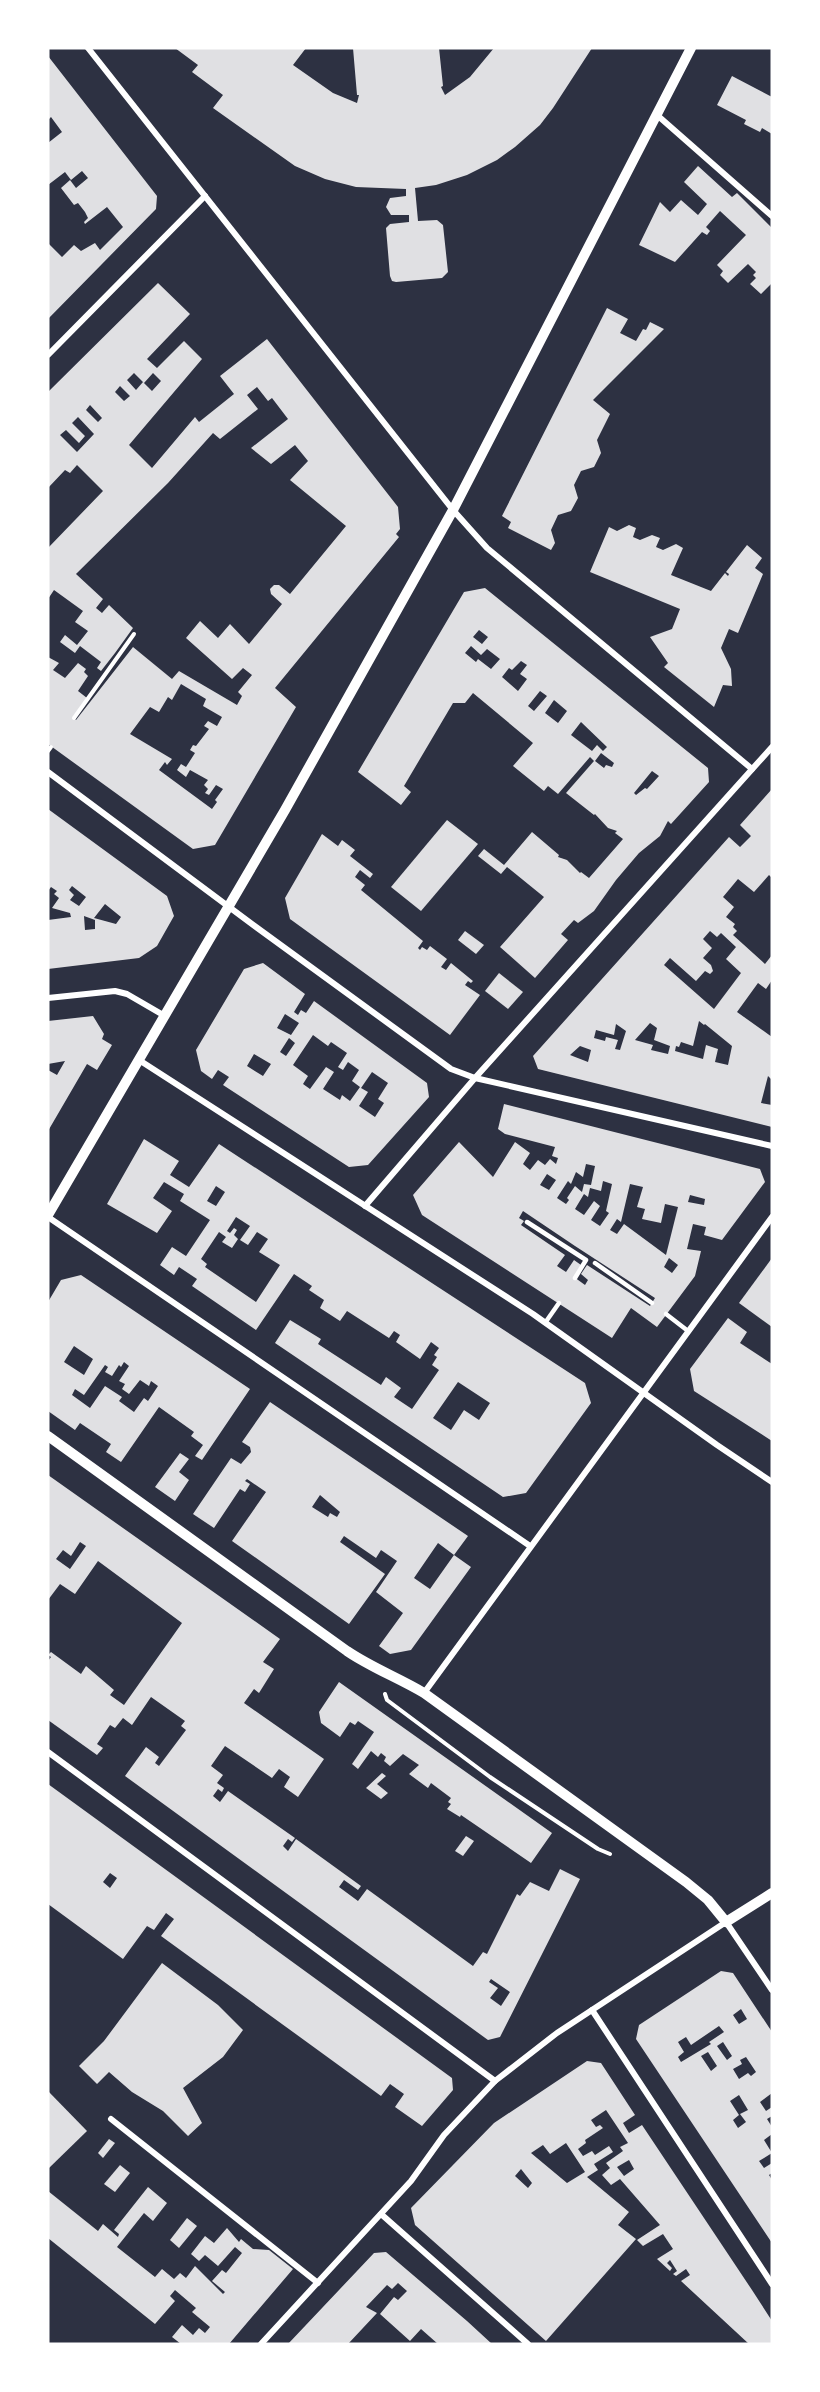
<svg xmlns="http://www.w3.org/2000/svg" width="820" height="2392" font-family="'Fira Sans Condensed',sans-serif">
	<rect width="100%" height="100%" fill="#2d3142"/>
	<g fill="#e0e0e3" fill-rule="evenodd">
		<polygon points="175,48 306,48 293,65 333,93 357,103 359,95 357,95 353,48 439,48 443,86 441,87 445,95 470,77 494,48 592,48 553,108 540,125 515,147 497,160 467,175 436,185 415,188 418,221 437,220 443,225 448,272 442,278 396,282 392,281 390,276 386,228 390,224 409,222 409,215 391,215 386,207 390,198 406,196 406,189 356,187 325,179 295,166 213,108 223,95 192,72 198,65"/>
		<polygon points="48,56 157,196 156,209 48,319 48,243 62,257 74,245 81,251 95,243 100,250 123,227 107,207 85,224 84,222 88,218 85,212 78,203 74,205 61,188 70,180 76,188 88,178 82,171 71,180 65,172 48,185 48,143 62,132 51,117 48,120"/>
		<polygon points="732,76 772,97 772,134 762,128 760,132 744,124 746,120 717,105"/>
		<polygon points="698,166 732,197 737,193 772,228 772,283 761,294 750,284 756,278 753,275 756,272 748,264 728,283 720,275 723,271 717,265 746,235 720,211 706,227 710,231 707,235 702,232 675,262 639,245 660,202 670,212 681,200 698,215 707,204 684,182"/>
		<path d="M158,283L190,314L147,359L157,368L184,341L202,359L129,445L152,468L195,417L199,422L234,394L220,376L267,339L398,507L400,529L396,534L399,537L275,688L296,707L215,845L193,849L48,744V657L59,663L53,670L65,678L78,663L86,669L84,672L88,676L78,691L87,698L73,717L76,720L133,647L172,679L179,671L237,705L242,696L238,692L252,675L243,668L232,679L186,638L200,621L218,638L230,624L249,644L282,604L271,594L270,589L274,585H279L290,594L346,526L290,480L308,461L295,445L271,464L251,448L288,419L272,398L268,401L257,387L247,395L258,409L220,439L213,433L168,483L76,574L103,599L96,608L102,613L109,605L133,628L115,653L101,671L97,668L101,662L80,646L75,653L60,642L65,635L77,645L88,631L75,622L83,611L54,590L48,599V548L103,491L77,465L70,473L65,470L48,488V392ZM134,373L144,383L153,373L161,381L152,391L143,382L136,390L127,380ZM120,386L130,396L124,401L115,392ZM90,405L102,418L98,422L86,410ZM78,417L94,434L77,452L60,435L66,430L79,443L85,436L72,423ZM181,684L206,699L203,706L222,717L217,726L208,721L204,726L209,729L196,746L193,745L190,750L195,753L186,767L181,764L177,770L186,777L190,770L208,780L204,785L208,789L205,793L209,795L216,785L223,789L215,800L217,802L212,809L159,770L165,762L167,765L172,759L130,734L150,707L159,712L168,697L172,700Z"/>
		<polygon points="607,308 628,319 620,333 636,341 643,329 646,330 650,322 664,329 593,400 610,414 597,440 601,453 594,467 581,471 574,485 578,498 571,511 558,515 551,530 555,543 551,550 508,528 511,522 502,516"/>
		<polygon points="629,525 636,528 633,537 640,540 652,535 660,538 656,547 663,550 676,544 683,548 671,575 711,591 725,573 728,576 729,574 726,572 747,545 762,558 755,568 763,574 738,633 729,629 721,648 731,669 732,686 723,685 714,707 664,667 668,663 650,637 672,629 680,609 590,572 609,527 617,531"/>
		<path d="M485,588L708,768L709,782L671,824L668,821L660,836L639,853L616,880L594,911L578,923L574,920L561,934L568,940L535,978L500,947L544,897L507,867L501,874L478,856L484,849L504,865L532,832L559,855L558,857L567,860L580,873L581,872L589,878L623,839L615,833L617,831L608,828L595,814L594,815L566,793L594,761L590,757L558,794L548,786L544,791L513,766L533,743L473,693L465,703H453L404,786L411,792L401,805L358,772L464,592ZM479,630L488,637L482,644L473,637ZM471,646L481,655L487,649L500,659L491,669L478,659L476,662L465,653ZM521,661L527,665L520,674L527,679L518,691L502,677L509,668L512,670ZM540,691L547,696L534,711L528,706ZM554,700L567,711L558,723L545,713ZM581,722L607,747L603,751L597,745L592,751L571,735ZM601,753L614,763L612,767L606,765L604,768L595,761ZM652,771L659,776L647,789L645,788L636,795L634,793Z"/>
		<path d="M772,789V878L769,875L754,892L738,879L723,897L734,907L726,917L735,924L733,927L737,931L733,935L765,964L772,955V980L766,989L758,983L737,1012L772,1037V1080L768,1076L761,1103L772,1105V1127L538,1069L533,1056L712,856L729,837L740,847L751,836L740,825ZM710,931L717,937L721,933L736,947L726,959L741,973L714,1009L664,965L670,958L696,981L705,971L710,974L713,971L711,965L703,958L712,948L703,939ZM699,1021L704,1025L705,1024L732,1046L728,1065L715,1062L718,1049L706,1045L703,1059L675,1051L676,1046L679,1047L681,1042L693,1046ZM650,1023L657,1028L654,1040L670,1046L668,1054L651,1050L653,1045L635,1040ZM616,1024L626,1031L620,1050L615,1049L618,1040L606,1037L605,1041L594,1038L596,1030L614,1035ZM580,1046L591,1050L588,1062L570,1055Z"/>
		<path d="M48,809L167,896L174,916L157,946L139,958L48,969V920L71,917L70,913L52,908L59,898L54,894L57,891L51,887L48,891ZM72,886L86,897L79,906L70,900L74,895L69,890ZM105,904L121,917L116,924L94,918ZM84,916L95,920V929L85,930Z"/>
		<polygon points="447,820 478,844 421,911 391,887"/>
		<polygon points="322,834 338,846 342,840 355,850 350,856 373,874 370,878 360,870 355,877 365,885 361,890 423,941 418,948 420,950 422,947 427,950 430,946 447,959 441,967 446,970 451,963 473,981 471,983 468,981 465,985 480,995 450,1035 290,919 285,898"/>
		<polygon points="465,931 484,945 476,954 458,940"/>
		<path d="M263,963L305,994L294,1012L298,1015L301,1010L306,1013L314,1001L427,1083L429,1097L368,1165L349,1167L223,1085L229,1077L218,1070L212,1079L201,1071L196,1050L244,969ZM285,1014L299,1023L291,1035L277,1028ZM313,1035L328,1046L331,1042L347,1053L338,1067L343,1070L348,1062L359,1070L352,1081L360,1087L350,1101L342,1095L340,1100L323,1089L334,1072L326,1067L310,1089L303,1084L308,1076L293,1065ZM289,1038L295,1043L286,1056L280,1052ZM254,1054L271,1064L263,1076L247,1066ZM372,1072L388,1083L378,1099L384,1103L375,1117L359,1106L368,1092L361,1088Z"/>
		<polygon points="499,973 523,992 508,1009 485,991"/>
		<polygon points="93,1016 104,1034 102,1039 112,1045 97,1070 87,1064 48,1131 48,1070 57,1075 65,1061 48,1064 48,1021"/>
		<path d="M504,1104L760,1169L765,1182L722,1240L704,1235L706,1227L693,1224L687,1249L701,1251L695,1276L657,1327L631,1308L612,1338L422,1215L413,1195L459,1142L493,1177L515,1142L530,1153L523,1164L530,1170L538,1160L545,1165L550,1159L556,1164L558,1158L552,1156L555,1147L505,1134L498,1129ZM586,1164L595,1166L591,1185L584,1184L582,1192L575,1186L567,1198L569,1200L566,1204L557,1198L568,1181L571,1184L576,1172L583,1177ZM547,1174L556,1180L549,1190L540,1185ZM603,1181L612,1184L606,1211L609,1213L600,1226L591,1220L600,1206L594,1201L584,1215L575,1209L584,1194L588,1197L590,1188L601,1191ZM630,1184L643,1187L637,1207L645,1209L642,1219L661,1223L665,1204L678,1207L666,1255L624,1224L617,1234L610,1230L617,1219L621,1222ZM690,1195L705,1199L704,1205L688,1202ZM523,1211L575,1246L655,1298L650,1306L587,1265L581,1274L588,1280L585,1285L574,1277L581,1265L574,1260L566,1272L557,1266L565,1255L521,1225L524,1221L519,1218ZM669,1258L678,1265L672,1273L664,1267Z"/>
		<path d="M144,1139L179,1161L170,1175L189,1187L219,1144L585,1383L591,1403L526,1493L503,1497L275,1343L290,1320L321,1339L318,1344L381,1385L386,1377L401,1388L394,1397L412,1409L439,1370L432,1365L437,1357L434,1355L439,1348L431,1342L420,1359L396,1342L400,1335L394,1331L389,1338L347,1311L340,1321L320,1308L324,1300L309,1290L312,1286L294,1274L256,1330L192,1286L197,1279L179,1267L174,1275L160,1265L172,1247L186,1256L210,1220L180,1201L184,1194L164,1182L153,1198L172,1211L157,1233L107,1204ZM216,1186L225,1192L216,1206L207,1201ZM236,1217L250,1226L240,1240L248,1245L257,1232L268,1239L259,1252L280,1265L256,1302L205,1267L207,1264L201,1259L219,1232L226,1237L222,1242L232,1248L238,1239L234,1235L237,1230L234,1228L230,1233L227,1231ZM458,1382L490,1403L479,1420L464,1410L451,1430L433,1418Z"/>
		<polygon points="772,1258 772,1327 739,1303"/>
		<path d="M81,1275L250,1389L202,1460L195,1456L203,1445L191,1436L194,1432L159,1407L121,1462L106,1452L111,1444L80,1423L75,1430L48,1411V1302L61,1280ZM74,1346L93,1359L84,1375L64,1362ZM124,1362L129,1366L119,1381L125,1384L122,1389L129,1394L140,1380L149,1386L151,1381L158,1386L148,1401L144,1398L134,1412L119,1401L122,1397L105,1386L90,1408L72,1395L75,1389L84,1395L105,1365L108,1367L105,1372L112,1376L119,1365L121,1367Z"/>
		<polygon points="728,1318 747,1332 740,1343 772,1364 772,1441 694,1391 690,1369"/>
		<path d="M270,1402L468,1536L454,1555L438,1543L414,1578L430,1589L454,1555L471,1567L411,1650L390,1654L379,1646L403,1613L376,1592L397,1561L381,1550L376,1558L344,1536L340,1542L385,1574L349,1624L232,1541L266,1492L247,1479L245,1481L250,1484L245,1492L240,1489L214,1528L193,1514L231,1458L241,1464L251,1452L250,1447L242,1442ZM320,1495L340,1512L337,1517L330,1513L328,1517L312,1507Z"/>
		<polygon points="180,1453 189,1459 179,1472 189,1480 175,1501 155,1487"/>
		<path d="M48,1475L280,1639L263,1662L274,1669L259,1693L254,1689L244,1703L324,1759L298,1797L284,1787L290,1777L279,1769L272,1778L225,1746L211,1766L223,1775L217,1783L224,1788L222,1792L218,1789L213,1796L220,1802L228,1791L295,1838L292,1842L288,1839L283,1846L288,1851L296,1839L361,1886L358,1890L344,1880L339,1887L358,1901L367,1889L473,1966L483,1952L487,1954L517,1894L520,1896L530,1882L549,1891L560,1869L580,1879L500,2037L488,2040L125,1776L146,1747L159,1757L155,1763L159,1766L186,1730L181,1726L185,1721L151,1697L132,1725L123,1718L115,1728L110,1725L97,1744L103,1748L97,1755L48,1720V1661L51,1657L48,1655L51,1652L81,1674L86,1666L114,1690L110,1695L124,1705L182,1623L98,1561L75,1594L60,1584L48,1600ZM80,1542L86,1546L70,1569L56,1559L63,1550L71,1556ZM491,1979L510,1992L501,2006L490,1998L498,1988L489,1982Z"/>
		<polygon points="339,1682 552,1833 531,1863 461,1815 460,1817 447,1809 451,1804 448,1802 451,1798 431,1783 428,1788 409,1774 419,1765 403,1754 390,1766 384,1761 386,1757 381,1753 378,1757 371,1751 358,1769 352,1764 374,1732 358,1721 355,1725 350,1722 340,1737 321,1723 319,1712"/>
		<polygon points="382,1773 386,1776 377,1784 388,1793 381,1799 366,1788"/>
		<path d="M48,1784L452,2078L453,2090L422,2126L395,2107L404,2094L390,2084L381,2096L161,1936L174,1919L166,1913L154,1930L147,1926L123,1959L48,1904ZM110,1873L117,1878L110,1888L103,1882Z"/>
		<polygon points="466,1836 474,1841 463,1856 455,1851"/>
		<polygon points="162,1963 218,2005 243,2030 223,2057 183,2088 202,2123 188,2136 163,2111 132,2092 109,2072 97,2084 79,2066 104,2041"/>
		<path d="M721,1971L733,1973L772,2032V2093L760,2102L766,2111L772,2107V2116L767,2119L772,2127V2134L764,2140L772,2153L759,2161L764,2168L772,2163V2173L769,2175L772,2180V2243L636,2039L639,2025ZM741,2009L747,2019L739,2024L733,2015ZM719,2026L724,2032L709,2042L711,2044L681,2062L678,2057L684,2052L678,2042L686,2037L691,2045ZM723,2042L732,2056L727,2060L717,2046ZM708,2052L717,2066L711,2071L701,2056ZM746,2057L756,2072L751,2076L748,2073L739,2079L733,2069L742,2064L740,2060ZM739,2095L748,2110L740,2114L746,2122L738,2128L733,2120L739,2115L730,2101Z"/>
		<path d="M587,2061L601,2063L635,2115L623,2123L629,2133L642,2125L752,2290L772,2321V2344H749L681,2281L690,2275L686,2269L676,2276L673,2274L677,2271L670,2260L667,2263L672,2268L670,2271L657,2259L673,2249L663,2234L643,2246L637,2240L660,2225L620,2179L611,2185L602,2175L610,2168L606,2163L623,2151L620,2147L628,2143L606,2110L591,2120L596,2127L600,2125L603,2128L585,2140L586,2143L578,2149L583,2156L592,2151L595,2155L609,2146L613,2152L594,2164L598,2170L587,2177L629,2212L618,2225L636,2239L546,2341L415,2225L411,2208L494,2123ZM566,2143L585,2172L567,2183L531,2153L543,2145L550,2154ZM629,2160L634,2169L624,2176L617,2167ZM521,2169L532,2183L528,2188L515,2176Z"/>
		<polygon points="48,2091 87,2131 48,2169"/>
		<polygon points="109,2139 115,2143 103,2158 98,2153"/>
		<polygon points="120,2165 130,2173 115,2192 104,2184"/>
		<polygon points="148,2187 167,2203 153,2221 144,2213 117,2247 155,2277 162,2269 174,2279 180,2273 186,2278 195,2266 223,2294 225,2292 212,2281 222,2270 226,2273 242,2253 235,2247 218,2266 205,2255 199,2261 191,2254 205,2236 214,2243 227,2228 239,2242 241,2239 253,2249 269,2250 293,2269 229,2344 181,2344 172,2337 182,2325 193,2335 199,2328 205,2333 210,2327 192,2312 196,2308 175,2290 170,2296 175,2301 155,2324 48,2238 48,2191 98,2231 103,2224 118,2237 119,2234 114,2230"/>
		<polygon points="187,2218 197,2226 179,2248 170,2240"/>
		<polygon points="386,2252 467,2321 492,2344 438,2344 421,2329 410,2341 380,2314 394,2297 398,2300 407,2291 398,2283 392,2289 387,2285 366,2307 377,2313 348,2344 288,2344 374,2253"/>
	</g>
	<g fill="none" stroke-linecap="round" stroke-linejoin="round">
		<g stroke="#fff" stroke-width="4">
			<polyline points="74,718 134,634"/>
			<polyline points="48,751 51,747"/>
			<polyline points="385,1694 387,1700 490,1777 598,1849 610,1854"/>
		</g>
		<g stroke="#fff" stroke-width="4.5">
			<polyline points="527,1222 586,1260 575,1278"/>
			<polyline points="595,1263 652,1303"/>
			<polyline points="666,1314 688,1331"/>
			<polyline points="545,1323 559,1303"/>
		</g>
		<g stroke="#fff" stroke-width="6">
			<polyline points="88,48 453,510 487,548 752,769"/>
			<polyline points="657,115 772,216"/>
			<polyline points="48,355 205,196"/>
			<polyline points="48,772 256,927 451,1069 475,1078 772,1146"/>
			<polyline points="48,998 115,991 127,994 165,1016"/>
			<polyline points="139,1060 533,1314 717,1445 772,1482"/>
			<polyline points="365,1206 475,1078 772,747"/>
			<polyline points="48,1217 530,1546"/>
			<polyline points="424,1693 772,1217"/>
			<polyline points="48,1752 495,2081"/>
			<polyline points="592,2010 772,2284"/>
			<polyline points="111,2119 318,2283"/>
			<polyline points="381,2214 528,2344"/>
			<polyline points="261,2344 411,2181 444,2135 495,2081 557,2033 726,1922 772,1990"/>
		</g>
		<g stroke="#fff" stroke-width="10">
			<polyline points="48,1215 285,810 453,510 691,48"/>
			<path d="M48,1436L347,1651C372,1668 399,1678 424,1693L686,1882L708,1900L726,1922L772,1893"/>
		</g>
	</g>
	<rect width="820" height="2392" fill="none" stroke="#ffffff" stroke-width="99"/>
</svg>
